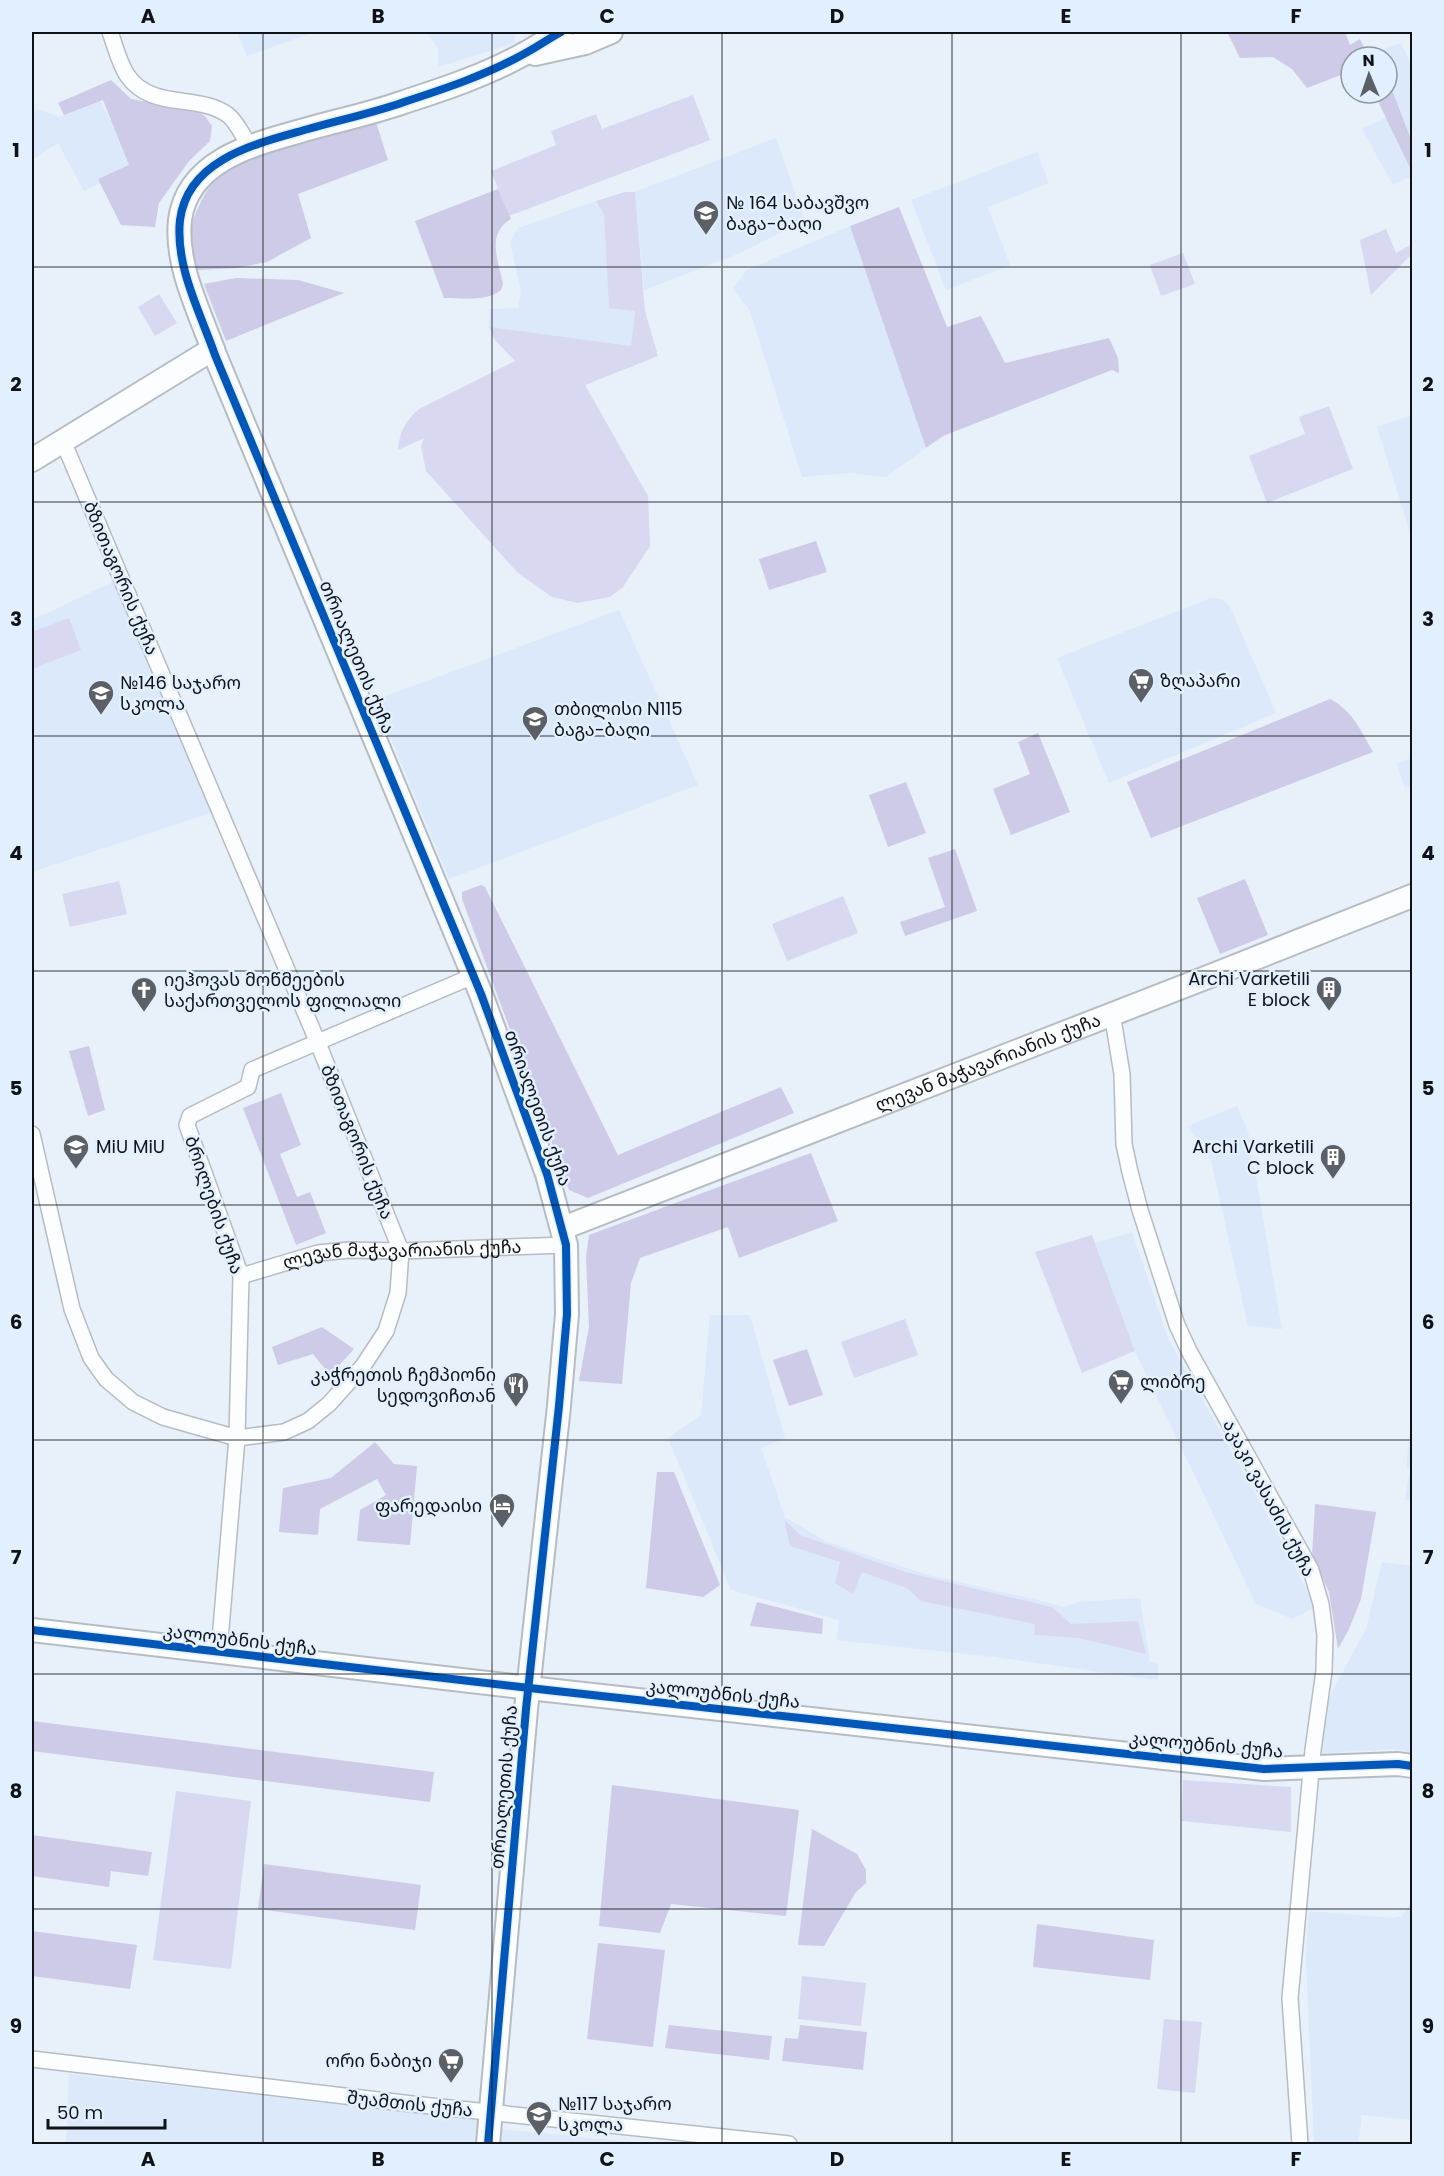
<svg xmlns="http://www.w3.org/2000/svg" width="1444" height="2176" font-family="Poppins,'Noto Sans Georgian',sans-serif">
	<rect width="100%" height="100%" fill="#e8f0f9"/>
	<g fill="#dce9fa">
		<polygon points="237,32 315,32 247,56"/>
		<polygon points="426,32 514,32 515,43 438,67 438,48"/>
		<polygon points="1401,43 1412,66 1412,84 1409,87 1412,92 1412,181 1409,177 1393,185 1362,129 1390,115 1387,93 1387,57 1362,57"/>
		<polygon points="98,97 135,165 84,191 58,143 32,160 32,113 38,109 60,117"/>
		<polygon points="776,138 805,220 743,252 644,290 635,192"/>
		<polygon points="1037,152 1049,183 988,207 1010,265 946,290 911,200"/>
		<polygon points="596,201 604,215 609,307 635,311 631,347 489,327 490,309 518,308 521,291 510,242 518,228"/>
		<polygon points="850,226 926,448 886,477 849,473 802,477 750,311 733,289 747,270"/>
		<polygon points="1412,415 1412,531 1410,532 1377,427"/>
		<polygon points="113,582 213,812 32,872 32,620"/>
		<polygon points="1211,598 1222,599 1230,607 1276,713 1109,783 1057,658"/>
		<polygon points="619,610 698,785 449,879 375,700"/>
		<polygon points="1412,758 1412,786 1405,788 1396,764"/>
		<polygon points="1237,1106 1248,1131 1282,1329 1248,1326 1211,1160 1187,1126"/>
		<polygon points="1132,1232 1168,1338 1279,1536 1315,1607 1292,1619 1256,1604 1135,1351 1095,1243"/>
		<polygon points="710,1315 749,1315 753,1326 785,1438 761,1448 785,1517 827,1542 928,1575 1037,1600 1064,1607 1078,1602 1140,1598 1150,1662 1158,1664 1158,1680 994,1657 837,1640 839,1620 731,1590 668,1438 701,1415"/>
		<polygon points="1411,1421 1412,1422 1412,1501 1405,1500 1410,1469 1406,1468"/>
		<polygon points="1382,1562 1412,1566 1412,1752 1393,1749 1323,1753 1320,1750 1325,1705 1366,1629"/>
		<polygon points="1412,1874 1412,2120 1362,2115 1358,2144 1314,2144 1306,1958 1309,1911 1393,1918 1402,1916 1410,1904"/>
		<polygon points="69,2074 478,2120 481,2123 480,2144 66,2144"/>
		<polygon points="501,2129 651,2144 501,2144"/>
	</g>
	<g fill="#d9d8f1">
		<polygon points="693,95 710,140 509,216 491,171 556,145 551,131 596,114 602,129"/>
		<path d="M625,192H635L645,311L658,356L585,385L648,496L650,546L623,587L610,597L578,603L552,597L518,573L426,471L421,446L424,438L398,450C400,431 405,421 419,409L515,361L495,340L489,327L631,346L635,311L609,308L604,215L596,201Z"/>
		<polygon points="1386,229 1396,253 1412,244 1412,254 1371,295 1360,240"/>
		<polygon points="1183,253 1195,284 1161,296 1150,265"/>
		<polygon points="159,294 177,323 155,336 138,307"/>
		<polygon points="1329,406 1353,469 1267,503 1249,456 1305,434 1299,417"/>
		<polygon points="69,618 81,650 32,669 32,632"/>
		<polygon points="119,881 127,914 70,927 62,894"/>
		<polygon points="843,896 858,933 787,961 772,924"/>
		<polygon points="1092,1235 1135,1351 1082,1373 1035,1252"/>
		<polygon points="905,1319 918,1355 854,1378 841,1342"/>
		<polygon points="784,1519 800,1535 905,1572 1052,1607 1071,1624 1138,1621 1146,1654 1079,1638 1034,1635 1035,1624 921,1601 907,1588 862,1572 853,1594 835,1583 840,1562 790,1546"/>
		<polygon points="1183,1780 1291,1787 1291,1832 1182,1821"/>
		<polygon points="176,1791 251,1801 231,1969 153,1960"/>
		<polygon points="802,1976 866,1983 861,2026 798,2019"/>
		<polygon points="1164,2019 1202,2022 1195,2093 1157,2089"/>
	</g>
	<g fill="#cdcbe7">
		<polygon points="1227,32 1345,32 1350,45 1360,39 1369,57 1351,57 1351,71 1307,88 1292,69 1273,57 1240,58"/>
		<polygon points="1387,77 1412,142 1412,172 1374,93 1387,93"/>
		<polygon points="111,80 131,99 197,111 205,116 212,126 210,141 189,161 159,203 155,227 121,225 98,179 129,165 103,100 64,115 58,103"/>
		<path d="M376,122L388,160L298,194L311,238L267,262L237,268L198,270C196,263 192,255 191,248C189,235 192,220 198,208C202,199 207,189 214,181C244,149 333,134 376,122Z"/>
		<path d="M498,189L511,219C486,234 498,260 503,284L501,290C485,302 464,298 444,298L415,221Z"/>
		<polygon points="899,207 947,327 981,316 1005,363 1109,338 1118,358 1119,373 1112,370 943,436 926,448 850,226"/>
		<polygon points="236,278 298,280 344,293 226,341 204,284"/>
		<polygon points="816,541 827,572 769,590 759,559"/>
		<path d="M1330,699C1352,710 1361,731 1373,752L1151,838L1127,782Z"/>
		<polygon points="1038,733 1070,812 1011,835 993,789 1030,774 1018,742"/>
		<polygon points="906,782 926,833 888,847 869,795"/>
		<polygon points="955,849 977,911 905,936 900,922 945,907 928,858"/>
		<polygon points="1245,879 1268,935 1220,954 1197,898"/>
		<polygon points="481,885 485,887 618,1155 781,1087 794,1113 588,1198 569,1190 462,899 462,892"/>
		<polygon points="89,1046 105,1110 88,1116 69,1051"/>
		<polygon points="281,1093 301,1145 280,1154 297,1197 310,1192 326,1233 296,1245 243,1108"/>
		<polygon points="811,1153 838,1221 739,1258 728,1227 640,1258 631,1283 622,1384 579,1381 589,1327 586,1257 589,1235"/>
		<polygon points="322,1327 354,1349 330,1375 313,1354 278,1365 272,1347"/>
		<polygon points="807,1349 823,1395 789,1406 773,1360"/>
		<polygon points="375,1442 394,1464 417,1466 410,1545 357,1541 360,1510 386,1495 377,1479 320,1509 318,1535 279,1532 283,1488 331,1478"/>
		<polygon points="657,1472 674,1472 720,1585 703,1597 646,1588"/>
		<polygon points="1315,1504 1376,1512 1361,1599 1349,1629 1338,1649 1329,1592 1312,1555"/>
		<polygon points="757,1602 823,1619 822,1634 750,1626"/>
		<polygon points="32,1721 434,1772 430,1802 32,1751"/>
		<polygon points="612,1785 799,1810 786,1916 671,1904 660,1933 599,1926"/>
		<polygon points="812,1829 857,1854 866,1870 866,1883 856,1892 824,1946 798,1945"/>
		<polygon points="32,1835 152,1852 148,1876 111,1871 109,1887 32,1876"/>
		<polygon points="264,1864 421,1885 415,1930 258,1909"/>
		<polygon points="1037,1924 1154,1940 1150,1980 1033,1967"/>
		<polygon points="32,1931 137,1945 130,1989 32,1976"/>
		<polygon points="598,1943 665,1950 653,2047 587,2039"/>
		<polygon points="669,2025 772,2036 769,2060 665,2048"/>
		<polygon points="800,2025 867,2032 863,2070 782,2061 785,2038 798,2039"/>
	</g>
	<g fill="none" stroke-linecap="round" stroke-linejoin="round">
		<g stroke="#b6bcc3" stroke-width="18">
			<g id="street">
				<path d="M110,32C115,45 119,63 127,75C151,111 198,93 228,115C236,121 243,136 249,145"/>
				<polyline points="1112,1013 1122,1074 1124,1144 1130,1172 1140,1210 1177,1325 1189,1351 1311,1570 1321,1604 1325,1635 1324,1671 1313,1750 1290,1998 1300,2144"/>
				<polyline points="32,1134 72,1309 91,1358 106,1379 133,1402 163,1417 237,1438 284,1432 308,1421 329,1404 363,1366 386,1331 398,1293 401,1251 318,1043 63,441"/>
				<path id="s1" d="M241,1276L318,1253L349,1250L401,1251L566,1245"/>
				<polyline points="219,1652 237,1438 241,1276 187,1125 190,1116 248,1087 252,1070 473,976"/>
				<polyline points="32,2059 412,2104 789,2144"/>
			</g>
		</g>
		<g stroke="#b6bcc3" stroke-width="26">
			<g id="secondary">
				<polyline points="535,54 585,43 611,32"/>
				<polyline points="32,460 213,349"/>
				<path id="s2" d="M563,1228L1218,973L1412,896"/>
				<polyline points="32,1630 547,1690 1264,1769 1398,1764 1412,1766"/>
				<path d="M488,2144L526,1709L559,1406L567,1314L566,1245L547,1174L481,994L215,355C200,312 175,266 180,220C188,158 259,143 308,129C340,120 373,113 404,102C444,89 486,75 522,55C536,48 548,39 561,32"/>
			</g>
		</g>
		<use href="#street" stroke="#fcfdfe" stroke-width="15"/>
		<use href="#secondary" stroke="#fcfdfe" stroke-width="22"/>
		<g stroke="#e2efff" stroke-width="11">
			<g id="cycleway">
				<polyline points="32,1630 547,1690 1264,1769 1398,1764 1412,1766"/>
				<path d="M488,2144L526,1709L559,1406L567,1314L566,1245L547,1174L481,994L215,355C200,312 175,266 180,220C188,158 259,143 308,129C340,120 373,113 404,102C444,89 486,75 522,55C536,48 548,39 561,32"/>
			</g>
		</g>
		<use href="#cycleway" stroke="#0057b8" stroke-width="8"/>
	</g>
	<path fill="none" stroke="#0f1318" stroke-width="1.5" stroke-opacity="0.55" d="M263,32V2144M492,32V2144M722,32V2144M952,32V2144M1181,32V2144M32,267H1412M32,502H1412M32,736H1412M32,971H1412M32,1205H1412M32,1440H1412M32,1674H1412M32,1909H1412"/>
	<defs>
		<g id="school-pin" transform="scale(1.35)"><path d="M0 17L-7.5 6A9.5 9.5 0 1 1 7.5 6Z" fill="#5b6067" stroke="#e2efff"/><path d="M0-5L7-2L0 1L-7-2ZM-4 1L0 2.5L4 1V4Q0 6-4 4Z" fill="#fff"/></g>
		<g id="supermarket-pin" transform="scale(1.35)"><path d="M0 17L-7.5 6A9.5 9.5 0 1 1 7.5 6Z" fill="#5b6067" stroke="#e2efff"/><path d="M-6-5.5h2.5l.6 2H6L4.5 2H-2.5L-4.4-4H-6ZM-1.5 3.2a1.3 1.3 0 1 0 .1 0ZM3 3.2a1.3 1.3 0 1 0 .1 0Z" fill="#fff"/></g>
		<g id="building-pin" transform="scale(1.35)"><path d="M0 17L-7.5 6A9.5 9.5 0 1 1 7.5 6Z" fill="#5b6067" stroke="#e2efff"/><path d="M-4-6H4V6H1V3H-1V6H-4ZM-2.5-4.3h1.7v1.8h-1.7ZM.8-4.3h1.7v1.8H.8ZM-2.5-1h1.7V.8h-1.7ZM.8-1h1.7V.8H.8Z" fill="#fff"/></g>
		<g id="church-pin" transform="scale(1.35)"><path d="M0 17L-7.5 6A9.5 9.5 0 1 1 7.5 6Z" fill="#5b6067" stroke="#e2efff"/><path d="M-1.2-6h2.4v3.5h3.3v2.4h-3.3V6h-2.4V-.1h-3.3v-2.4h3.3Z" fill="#fff"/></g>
		<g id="restaurant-pin" transform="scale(1.35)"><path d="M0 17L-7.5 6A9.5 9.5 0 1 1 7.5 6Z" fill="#5b6067" stroke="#e2efff"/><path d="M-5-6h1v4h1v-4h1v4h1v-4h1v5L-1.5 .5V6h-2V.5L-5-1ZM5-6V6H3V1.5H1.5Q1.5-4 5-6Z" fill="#fff"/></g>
		<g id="hotel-pin" transform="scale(1.35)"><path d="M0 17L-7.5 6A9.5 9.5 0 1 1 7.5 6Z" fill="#5b6067" stroke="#e2efff"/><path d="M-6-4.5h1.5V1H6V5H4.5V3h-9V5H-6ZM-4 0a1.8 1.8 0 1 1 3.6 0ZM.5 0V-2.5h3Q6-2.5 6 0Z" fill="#fff"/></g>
	</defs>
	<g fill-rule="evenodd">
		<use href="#school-pin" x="706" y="213"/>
		<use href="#supermarket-pin" x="1141" y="681"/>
		<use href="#school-pin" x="101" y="693"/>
		<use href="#school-pin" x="535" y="719"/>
		<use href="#building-pin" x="1329" y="989"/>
		<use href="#church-pin" x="144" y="990"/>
		<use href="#school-pin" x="76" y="1147"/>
		<use href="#building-pin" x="1333" y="1157"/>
		<use href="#supermarket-pin" x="1121" y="1382"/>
		<use href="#restaurant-pin" x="516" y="1385"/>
		<use href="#hotel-pin" x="502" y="1506"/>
		<use href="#supermarket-pin" x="451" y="2061"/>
		<use href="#school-pin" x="539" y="2114"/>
	</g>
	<g text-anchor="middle" stroke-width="5" stroke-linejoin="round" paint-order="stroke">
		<g font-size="18" fill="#0f1318" stroke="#e2efff" text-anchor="start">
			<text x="726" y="209">№ 164 საბავშვო<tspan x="726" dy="21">ბაგა-ბაღი</tspan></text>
			<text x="1160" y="687">ზღაპარი</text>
			<text x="120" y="689">№146 საჯარო<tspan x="120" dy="21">სკოლა</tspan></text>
			<text x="554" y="715">თბილისი N115<tspan x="554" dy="21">ბაგა-ბაღი</tspan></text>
			<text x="1310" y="985" text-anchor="end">Archi Varketili<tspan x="1310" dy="21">E block</tspan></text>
			<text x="164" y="986">იეჰოვას მოწმეების<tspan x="164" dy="21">საქართველოს ფილიალი</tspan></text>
			<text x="96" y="1153">MiU MiU</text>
			<text x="1314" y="1153" text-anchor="end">Archi Varketili<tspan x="1314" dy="21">C block</tspan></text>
			<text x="496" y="1381" text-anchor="end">კაჭრეთის ჩემპიონი<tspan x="496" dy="21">სედოვიჩთან</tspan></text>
			<text x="1140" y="1388">ლიბრე</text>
			<text x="482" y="1512" text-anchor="end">ფარედაისი</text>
			<text x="432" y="2067" text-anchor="end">ორი ნაბიჯი</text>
			<text x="558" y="2110">№117 საჯარო<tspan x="558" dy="21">სკოლა</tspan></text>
		</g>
		<g font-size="18" fill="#0f1318" stroke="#e2efff">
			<text transform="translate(121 578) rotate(67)" y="6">ბზითაგორის ქუჩა</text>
			<text transform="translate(357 657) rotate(67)" y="6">თრიალეთის ქუჩა</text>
			<text dy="6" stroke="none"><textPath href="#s2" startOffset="456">ლევან მაჭავარიანის ქუჩა</textPath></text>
			<text transform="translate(538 1108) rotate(70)" y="6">თრიალეთის ქუჩა</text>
			<text transform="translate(357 1142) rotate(68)" y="6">ბზითაგორის ქუჩა</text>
			<text transform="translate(214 1205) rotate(71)" y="6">ბრილების ქუჩა</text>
			<text dy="6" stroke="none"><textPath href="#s1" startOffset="164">ლევან მაჭავარიანის ქუჩა</textPath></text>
			<text transform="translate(1269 1498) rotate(62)" y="6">აკაკი ვასაძის ქუჩა</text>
			<text transform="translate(240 1640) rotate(7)" y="6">კალოუბნის ქუჩა</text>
			<text transform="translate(723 1694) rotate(6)" y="6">კალოუბნის ქუჩა</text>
			<text transform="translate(1206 1745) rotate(5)" y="6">კალოუბნის ქუჩა</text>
			<text transform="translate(504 1787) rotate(-85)" y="6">თრიალეთის ქუჩა</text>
			<text transform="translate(410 2104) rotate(6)" y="6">შუამთის ქუჩა</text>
		</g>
	</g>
	<rect width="1444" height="2176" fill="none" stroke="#e2efff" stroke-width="66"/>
	<g transform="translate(1369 75) rotate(358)"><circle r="28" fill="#e2efff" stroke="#8e97a3" stroke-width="1.5"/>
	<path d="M0-4.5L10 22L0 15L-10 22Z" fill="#5b6067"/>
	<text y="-9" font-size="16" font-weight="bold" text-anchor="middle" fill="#0f1318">N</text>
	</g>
	<path d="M48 2119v9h117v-9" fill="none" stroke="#0f1318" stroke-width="3"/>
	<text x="57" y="2119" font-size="18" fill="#0f1318" stroke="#e2efff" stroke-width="4.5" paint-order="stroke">50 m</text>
	<rect x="33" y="33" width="1378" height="2110" fill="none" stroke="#0f1318" stroke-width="2"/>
	<g font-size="20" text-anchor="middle" font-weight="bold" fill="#0f1318">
		<text x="148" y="23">A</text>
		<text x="378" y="23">B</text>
		<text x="607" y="23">C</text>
		<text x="837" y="23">D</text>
		<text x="1066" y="23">E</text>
		<text x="1296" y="23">F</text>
		<text x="16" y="157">1</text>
		<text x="1428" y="157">1</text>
		<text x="16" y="391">2</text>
		<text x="1428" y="391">2</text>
		<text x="16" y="626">3</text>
		<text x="1428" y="626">3</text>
		<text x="16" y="860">4</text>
		<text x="1428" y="860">4</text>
		<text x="16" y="1095">5</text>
		<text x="1428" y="1095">5</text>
		<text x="16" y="1329">6</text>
		<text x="1428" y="1329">6</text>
		<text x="16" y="1564">7</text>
		<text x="1428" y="1564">7</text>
		<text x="16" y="1798">8</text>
		<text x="1428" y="1798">8</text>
		<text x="16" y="2033">9</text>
		<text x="1428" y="2033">9</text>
		<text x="148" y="2166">A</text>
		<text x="378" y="2166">B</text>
		<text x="607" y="2166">C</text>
		<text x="837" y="2166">D</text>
		<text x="1066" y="2166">E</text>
		<text x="1296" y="2166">F</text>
	</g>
</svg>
